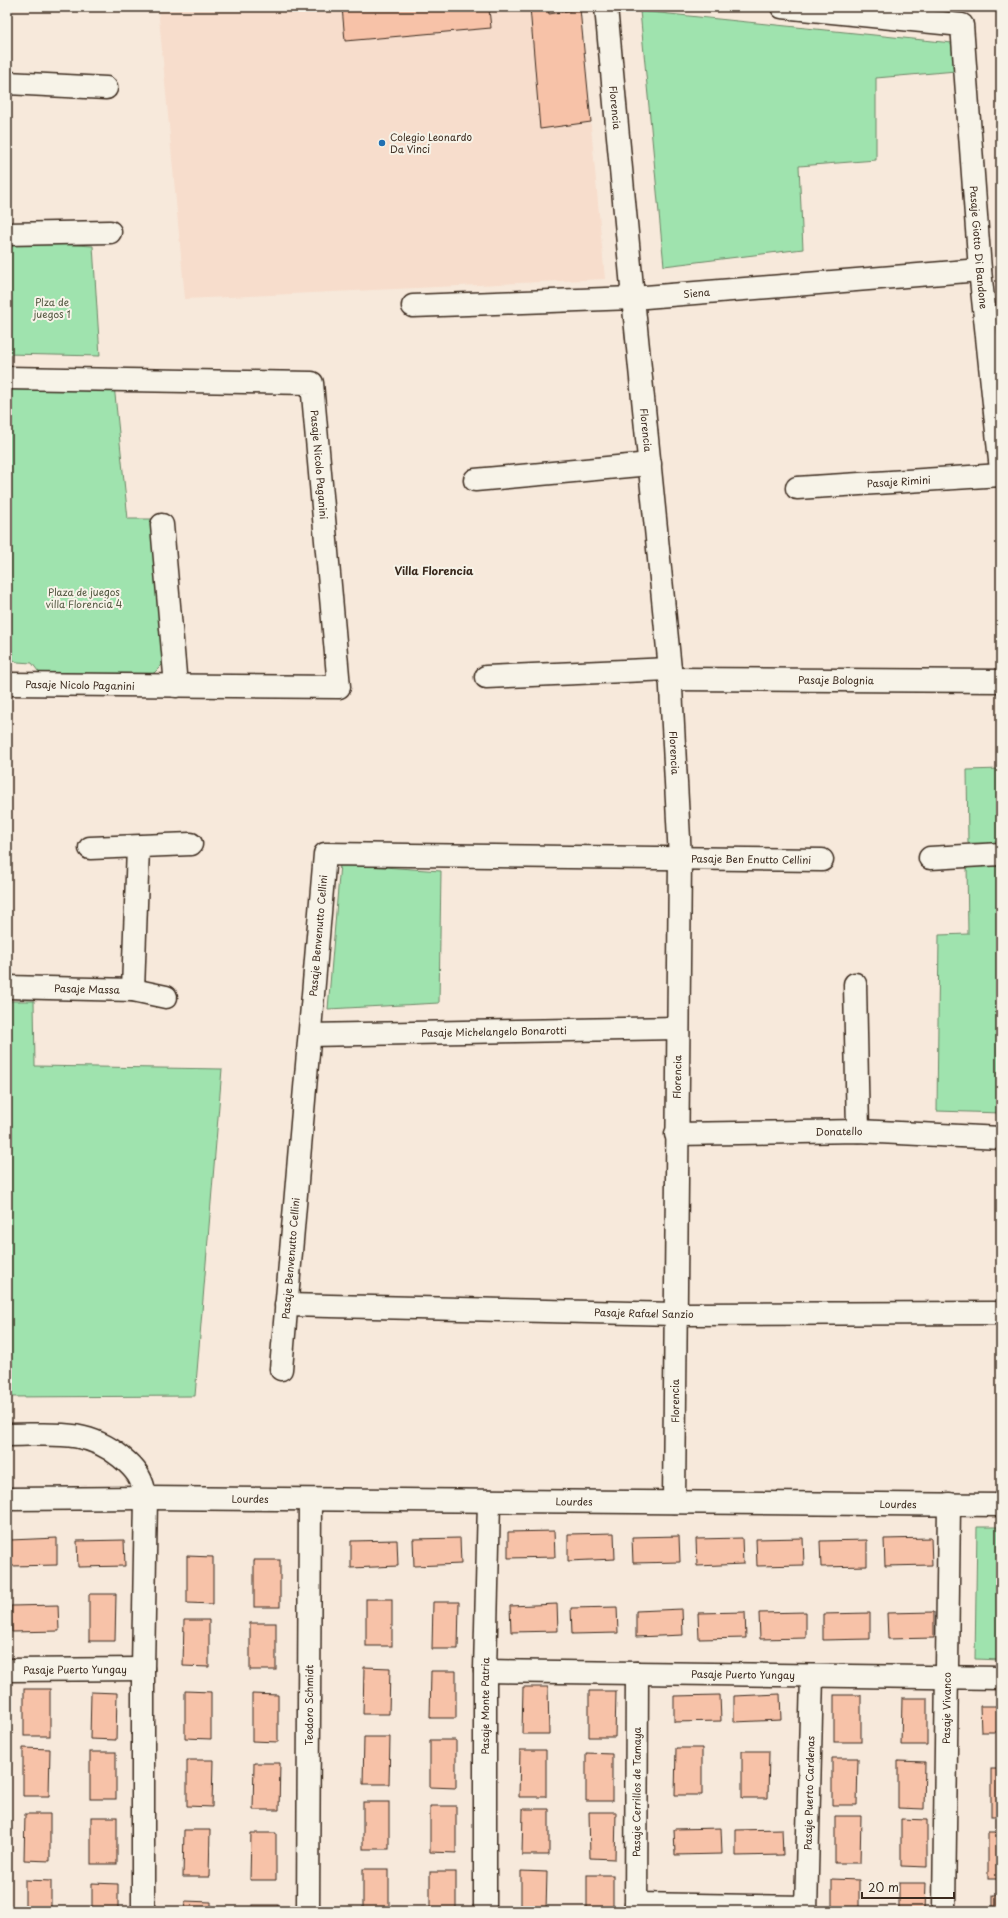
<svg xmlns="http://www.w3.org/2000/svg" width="1008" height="1918" font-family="'Playpen Sans',sans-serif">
	<rect width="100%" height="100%" fill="#f7e9db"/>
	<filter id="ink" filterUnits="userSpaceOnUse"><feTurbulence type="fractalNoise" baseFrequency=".025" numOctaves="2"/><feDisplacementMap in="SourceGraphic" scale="8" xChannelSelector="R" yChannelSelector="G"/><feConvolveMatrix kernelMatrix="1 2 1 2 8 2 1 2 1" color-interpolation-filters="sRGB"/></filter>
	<g filter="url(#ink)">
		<polygon fill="#f7ddcc" points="158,7 580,7 605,279 185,299"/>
		<g fill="#9fe3ae" stroke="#6d8666">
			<polygon points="640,11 952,43 956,71 876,78 876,160 799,166 803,249 664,266"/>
			<polygon points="7,241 93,246 100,356 7,354"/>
			<polygon points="114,385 128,519 153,519 165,654 163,664 154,673 140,678 41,675 32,663 17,662 7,656 7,387"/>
			<polygon points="1001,769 1001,844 968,843 967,770"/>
			<polygon points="967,863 1001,864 1001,1113 937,1111 939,935 968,934"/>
			<polygon points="340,864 441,871 439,1003 328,1009"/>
			<polygon points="7,1001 34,1001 35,1066 222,1069 195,1396 7,1397"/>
			<polygon points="977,1527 1001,1527 1001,1660 975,1659"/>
		</g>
		<g fill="#f7c2a8" stroke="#3b2a1e">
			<polygon points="342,7 509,7 489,9 491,28 345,41"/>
			<polygon points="530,7 548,7 549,14 580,9 591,122 540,129"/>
			<polygon points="554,1531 555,1557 508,1558 508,1532"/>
			<polygon points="614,1533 615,1559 568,1561 568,1534"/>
			<polygon points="679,1536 680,1562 633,1563 632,1537"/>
			<polygon points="57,1538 57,1565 11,1566 10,1540"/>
			<polygon points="460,1538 461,1564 414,1566 413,1539"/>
			<polygon points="742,1538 743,1564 697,1566 696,1539"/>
			<polygon points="803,1538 804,1565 757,1566 756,1539"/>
			<polygon points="931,1538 932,1565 885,1566 884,1539"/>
			<polygon points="124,1540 125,1566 78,1567 77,1541"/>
			<polygon points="397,1540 398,1566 351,1568 351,1541"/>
			<polygon points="867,1540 867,1566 821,1567 820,1541"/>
			<polygon points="187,1556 213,1557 213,1604 187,1603"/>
			<rect x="254" y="1560" width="26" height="47"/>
			<polygon points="89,1594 116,1594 115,1641 89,1641"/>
			<rect x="366" y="1599" width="26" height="47"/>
			<polygon points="433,1602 459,1602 458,1649 432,1649"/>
			<polygon points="557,1604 558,1631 511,1632 510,1606"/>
			<polygon points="58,1605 59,1631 12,1632 11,1606"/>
			<polygon points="617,1607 618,1633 572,1634 571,1608"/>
			<polygon points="682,1609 683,1635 636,1637 636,1611"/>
			<polygon points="745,1612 746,1638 699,1639 698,1613"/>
			<polygon points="806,1612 806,1638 760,1639 759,1613"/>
			<polygon points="934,1612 934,1638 888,1639 887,1613"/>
			<polygon points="870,1613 870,1639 823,1640 823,1614"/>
			<polygon points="184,1620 209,1620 209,1667 183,1666"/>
			<rect x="250" y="1623" width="26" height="47"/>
			<polygon points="364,1667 390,1668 389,1714 363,1714"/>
			<polygon points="431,1671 456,1671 456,1718 430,1718"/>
			<polygon points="523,1687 548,1687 549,1734 522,1734"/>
			<rect x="24" y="1689" width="26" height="47"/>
			<polygon points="185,1691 211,1692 211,1739 185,1738"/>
			<polygon points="589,1691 616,1691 615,1737 589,1737"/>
			<polygon points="91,1692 117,1693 116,1740 90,1739"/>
			<polygon points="252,1694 278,1695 278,1742 252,1741"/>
			<polygon points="780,1694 781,1720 734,1722 734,1696"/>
			<polygon points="720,1695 721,1721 674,1722 674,1696"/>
			<rect x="834" y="1695" width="27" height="47"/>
			<polygon points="902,1698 927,1698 927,1745 901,1745"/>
			<polygon points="980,1706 1001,1706 1001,1732 981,1732"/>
			<polygon points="364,1737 390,1737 389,1784 363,1784"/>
			<polygon points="430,1740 456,1740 456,1788 430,1787"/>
			<polygon points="23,1748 50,1749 49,1796 23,1796"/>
			<polygon points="676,1748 702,1748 702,1795 675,1795"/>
			<polygon points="520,1750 546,1750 546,1797 519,1797"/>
			<polygon points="742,1751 769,1751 768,1798 742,1798"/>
			<rect x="90" y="1752" width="26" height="47"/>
			<polygon points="586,1753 612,1754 612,1801 586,1801"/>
			<polygon points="832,1758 858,1758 857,1805 832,1805"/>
			<polygon points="187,1760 213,1760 212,1807 187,1806"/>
			<polygon points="898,1761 925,1762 924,1809 898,1808"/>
			<polygon points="254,1763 280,1763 279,1810 253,1810"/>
			<rect x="991" y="1769" width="10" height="47"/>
			<rect x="363" y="1802" width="26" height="47"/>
			<polygon points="430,1806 456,1806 456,1853 430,1852"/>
			<polygon points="523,1809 549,1809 549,1855 522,1855"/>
			<polygon points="589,1812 616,1812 615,1859 590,1858"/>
			<polygon points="25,1814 50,1814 50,1861 24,1860"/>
			<polygon points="835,1816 861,1816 860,1863 835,1863"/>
			<rect x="91" y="1817" width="26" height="47"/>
			<polygon points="901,1819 927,1820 927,1867 901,1866"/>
			<polygon points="721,1828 722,1854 675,1855 674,1829"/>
			<polygon points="782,1829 783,1855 736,1856 736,1830"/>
			<polygon points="184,1830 210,1830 209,1877 183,1877"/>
			<rect x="988" y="1832" width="13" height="47"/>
			<polygon points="251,1833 276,1833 276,1880 250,1880"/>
			<rect x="363" y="1869" width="26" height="42"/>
			<polygon points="521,1871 547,1872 546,1911 521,1911"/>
			<rect x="430" y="1872" width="26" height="39"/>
			<rect x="587" y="1875" width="26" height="36"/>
			<polygon points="832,1879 859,1880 859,1911 832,1911"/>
			<polygon points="25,1880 51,1881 51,1911 25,1911"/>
			<polygon points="92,1883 118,1884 118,1911 92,1911"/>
			<polygon points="899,1883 926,1883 925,1911 899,1911"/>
			<rect x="993" y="1895" width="8" height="16"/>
			<polygon points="185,1901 211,1902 211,1911 185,1911"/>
			<rect x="252" y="1905" width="26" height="6"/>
		</g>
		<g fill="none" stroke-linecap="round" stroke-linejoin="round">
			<g stroke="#3b2a1e" stroke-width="25">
				<g id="minor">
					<path id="s1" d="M606,7L633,298L670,669L680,858L674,1502"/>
					<path id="s2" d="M782,7L962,25L980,270L1001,470"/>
					<polyline points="7,83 106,88"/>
					<polyline points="7,234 110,232"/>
					<path id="s3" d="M413,306L633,298L980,270"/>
					<path id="s4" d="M7,378L312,383L339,687L7,684"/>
					<polyline points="475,480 650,464"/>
					<path id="s5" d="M797,488L1001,475"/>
					<polyline points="162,525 176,686"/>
					<polyline points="486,677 670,669"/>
					<path id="s6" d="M670,679L1001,681"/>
					<polyline points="90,848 191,844"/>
					<polyline points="930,858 1001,854"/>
					<polyline points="855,984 858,1131"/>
					<path id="s7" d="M7,987L133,990L166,997"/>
					<polyline points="133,990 138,847"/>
					<path id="s8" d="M310,1035L677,1028"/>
					<path id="s9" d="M676,1134L858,1131L1001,1138"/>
					<path id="s10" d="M286,1305L675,1314L1001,1313"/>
					<path id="s11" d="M281,1369L325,854L822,860"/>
					<path id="s12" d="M7,1670L143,1669"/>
					<path id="s13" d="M485,1671L1001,1678"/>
					<polyline points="636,1904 806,1907"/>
					<polyline points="143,1911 143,1669 146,1498"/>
					<path id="s14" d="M308,1911L310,1500"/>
					<path id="s15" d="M485,1911V1671L489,1501"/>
					<path id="s16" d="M636,1911L637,1673"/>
					<path id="s17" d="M806,1911L812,1676"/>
					<path id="s18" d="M944,1911L949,1504"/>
				</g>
			</g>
			<g stroke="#3b2a1e" stroke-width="25">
				<g id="tertiary">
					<path d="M7,1435C50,1435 86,1428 121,1457C137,1470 142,1478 146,1498"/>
					<path id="s19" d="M7,1499L146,1498L1001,1505"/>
				</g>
			</g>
			<use href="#minor" stroke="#f7f3e8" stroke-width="22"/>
			<use href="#tertiary" stroke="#f7f3e8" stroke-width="22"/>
		</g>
	</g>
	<circle fill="#1f6fb2" stroke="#f7f3e8" stroke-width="1.5" cx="382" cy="143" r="4"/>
	<g text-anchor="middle" stroke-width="4" stroke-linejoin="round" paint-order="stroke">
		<g font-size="10" fill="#3b2a1e" stroke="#f7f3e8">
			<text dy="4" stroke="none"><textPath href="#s1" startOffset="101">Florencia</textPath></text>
			<text dy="4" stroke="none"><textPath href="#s2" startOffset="404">Pasaje Giotto Di Bandone</textPath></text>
			<text dy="4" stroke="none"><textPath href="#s3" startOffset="284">Siena</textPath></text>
			<text dy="4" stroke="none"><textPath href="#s1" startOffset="425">Florencia</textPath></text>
			<text dy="4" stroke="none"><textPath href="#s4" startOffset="387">Pasaje Nicolo Paganini</textPath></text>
			<text dy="4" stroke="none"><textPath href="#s5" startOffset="102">Pasaje Rimini</textPath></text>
			<text dy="4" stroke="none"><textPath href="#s6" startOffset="166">Pasaje Bolognia</textPath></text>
			<text transform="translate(80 685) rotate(1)" y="4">Pasaje Nicolo Paganini</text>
			<text dy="4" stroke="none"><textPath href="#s1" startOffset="749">Florencia</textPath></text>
			<text dy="4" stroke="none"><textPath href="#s11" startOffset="943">Pasaje Ben Enutto Cellini</textPath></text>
			<text dy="4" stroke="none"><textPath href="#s11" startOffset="435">Pasaje Benvenutto Cellini</textPath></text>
			<text dy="4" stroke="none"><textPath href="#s7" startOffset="80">Pasaje Massa</textPath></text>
			<text dy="4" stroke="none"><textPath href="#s8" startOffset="184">Pasaje Michelangelo Bonarotti</textPath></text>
			<text transform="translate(677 1077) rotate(-89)" y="4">Florencia</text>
			<text dy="4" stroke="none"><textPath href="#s9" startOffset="163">Donatello</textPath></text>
			<text dy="4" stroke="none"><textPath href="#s11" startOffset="111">Pasaje Benvenutto Cellini</textPath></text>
			<text dy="4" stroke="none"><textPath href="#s10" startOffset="358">Pasaje Rafael Sanzio</textPath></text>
			<text transform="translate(675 1401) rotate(-90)" y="4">Florencia</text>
			<text dy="4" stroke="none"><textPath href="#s19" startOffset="243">Lourdes</textPath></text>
			<text dy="4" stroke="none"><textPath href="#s19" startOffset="567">Lourdes</textPath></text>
			<text dy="4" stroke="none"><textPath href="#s19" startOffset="891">Lourdes</textPath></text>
			<text dy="4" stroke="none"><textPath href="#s12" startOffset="68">Pasaje Puerto Yungay</textPath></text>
			<text dy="4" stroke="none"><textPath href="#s13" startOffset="258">Pasaje Puerto Yungay</textPath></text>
			<text dy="4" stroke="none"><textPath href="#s14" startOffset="206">Teodoro Schmidt</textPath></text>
			<text dy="4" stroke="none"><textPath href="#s15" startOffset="205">Pasaje Monte Patria</textPath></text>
			<text dy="4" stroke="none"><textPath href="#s18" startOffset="203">Pasaje Vivanco</textPath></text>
			<text dy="4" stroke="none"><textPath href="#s16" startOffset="119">Pasaje Cerrillos de Tamaya</textPath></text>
			<text dy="4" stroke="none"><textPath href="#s17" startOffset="118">Pasaje Puerto Cardenas</textPath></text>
		</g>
		<g font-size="10" fill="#3b2a1e" stroke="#f7f3e8" text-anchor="start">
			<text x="390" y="141">Colegio Leonardo<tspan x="390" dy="12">Da Vinci</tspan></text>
		</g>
		<g font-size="10" fill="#545842" stroke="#f7f3e8">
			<text x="52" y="306">Plza de<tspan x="52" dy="12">juegos 1</tspan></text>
			<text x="84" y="596">Plaza de juegos<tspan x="84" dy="12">villa Florencia 4</tspan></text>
		</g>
		<g font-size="11" font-weight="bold" fill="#3b2a1e" stroke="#f7f3e8">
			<text x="434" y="575">Villa Florencia</text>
		</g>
	</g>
	<rect width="1008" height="1918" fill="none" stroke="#f7f3e8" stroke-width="24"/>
	<rect x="12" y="12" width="984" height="1894" fill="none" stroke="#3b2a1e" stroke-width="1.5" filter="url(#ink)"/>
	<path d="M862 1892v6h92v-6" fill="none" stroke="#3b2a1e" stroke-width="2"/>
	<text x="868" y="1892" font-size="12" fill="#3b2a1e" stroke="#f7f3e8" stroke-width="3" paint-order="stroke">20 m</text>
</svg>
